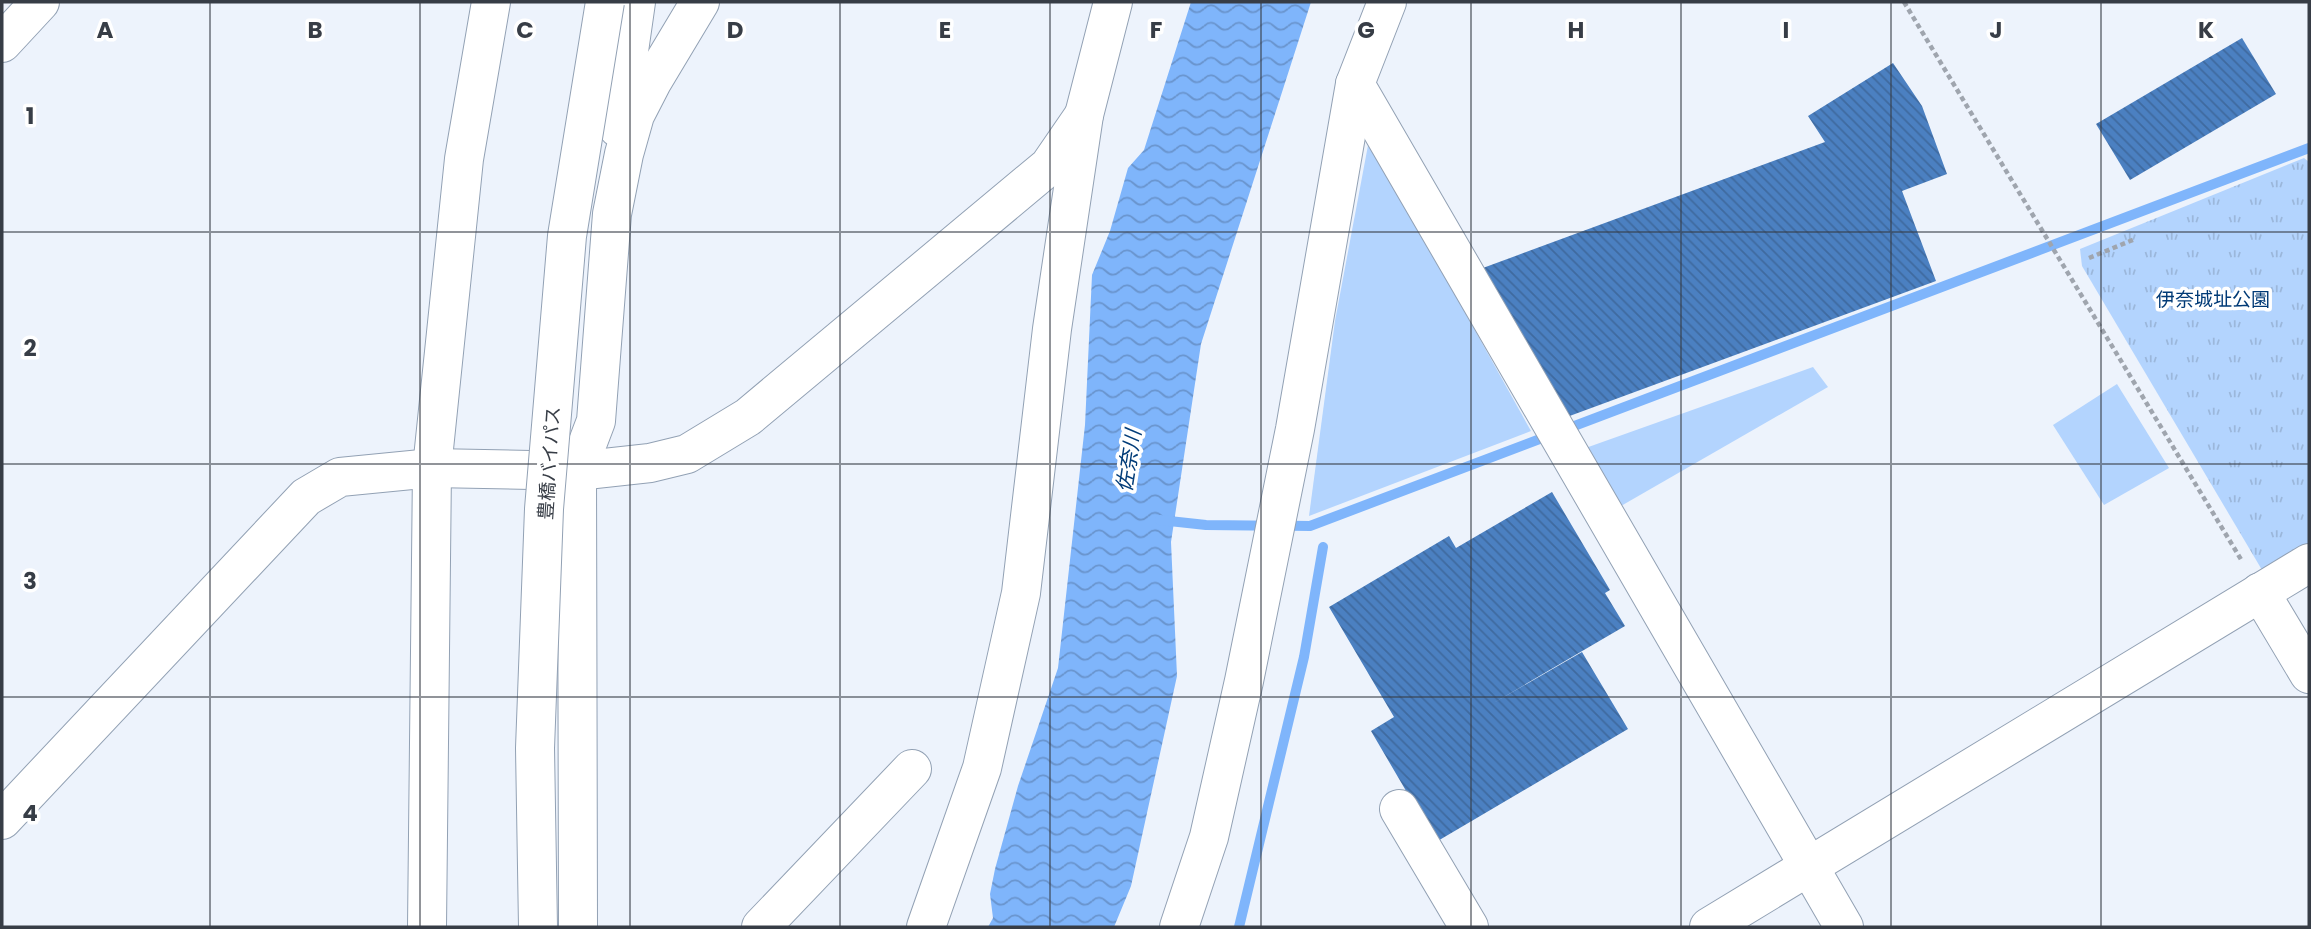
<svg xmlns="http://www.w3.org/2000/svg" width="2311" height="929" font-family="Poppins,'Noto Sans JP',sans-serif">
	<defs>
		<pattern id="park-tufts" width="24" height="20" patternUnits="userSpaceOnUse" patternTransform="scale(1.75)"><rect width="24" height="20" fill="#b3d4fe"/><path d="M3 7l-1-3M5 7V3M7 7l1-3M15 17l-1-3M17 17v-4M19 17l1-3" fill="none" stroke="#9bb7db"/></pattern>
		<pattern id="water-waves" width="16" height="10" patternUnits="userSpaceOnUse" patternTransform="scale(1.75)"><rect width="16" height="10" fill="#7fb5fb"/><path d="M0 5q4-4 8 0t8 0" fill="none" stroke="#6994cd"/></pattern>
		<pattern id="building-back-hatch" width="6" height="6" patternUnits="userSpaceOnUse" patternTransform="scale(1.75)"><rect width="6" height="6" fill="#4b80c1"/><path d="M-1 5l2 2M0 0l6 6M5-1l2 2" fill="none" stroke="#3f6a9f"/></pattern>
	</defs>
	<rect width="100%" height="100%" fill="#edf3fc"/>
	<g fill="#b3d4fe">
		<polygon points="1369,140 1531,431 1309,516 1335,321"/>
		<polygon points="1813,367 1828,387 1614,510 1580,450"/>
		<polygon points="2117,384 2169,468 2104,505 2053,425"/>
	</g>
	<polygon fill="url(#park-tufts)" points="2304,158 2309,162 2309,543 2262,570 2082,266 2080,249"/>
	<polygon fill="url(#water-waves)" points="1191,2 1311,2 1201,344 1171,542 1177,676 1131,886 1114,927 988,927 993,918 990,894 995,869 1018,786 1058,668 1085,425 1092,275 1110,231 1128,168 1144,150"/>
	<g fill="none" stroke-linecap="round" stroke-linejoin="round">
		<g stroke="#7fb5fb" stroke-width="10">
			<polyline points="1160,520 1206,525 1310,526 2309,148"/>
			<polyline points="1239,927 1304,657 1323,547"/>
		</g>
	</g>
	<g fill="url(#building-back-hatch)">
		<polygon points="2242,38 2276,94 2130,180 2096,124"/>
		<polygon points="1893,63 1922,106 1947,174 1902,191 1936,281 1556,421 1472,272 1825,142 1808,116"/>
		<polygon points="1552,492 1610,590 1605,593 1625,626 1490,705 1582,652 1628,729 1436,842 1371,731 1394,717 1329,607 1449,536 1456,548"/>
	</g>
	<g fill="none" stroke-linecap="round" stroke-linejoin="round">
		<g stroke="#92a1b4" stroke-width="40">
			<g id="minor">
				<polyline points="2,43 40,2"/>
				<polyline points="1355,84 1844,927"/>
				<polyline points="618,128 636,2"/>
				<polyline points="2260,592 2309,674"/>
				<polyline points="1399,809 1469,927"/>
				<polyline points="2,820 306,497 340,477 432,468 577,471 650,463 687,454 748,417 1049,166 1084,115"/>
				<polyline points="427,927 432,468 464,159 491,2"/>
				<polyline points="578,927 577,471 596,421 612,214 624,154 635,115 652,82 700,2"/>
				<polyline points="761,927 912,769"/>
				<polyline points="926,927 982,768 1021,593 1052,329 1084,115 1113,2"/>
				<polyline points="1179,927 1209,837 1244,681 1295,429 1355,84 1387,2"/>
				<polyline points="1709,927 2309,563"/>
			</g>
		</g>
		<g stroke="#9fa5ae" stroke-width="4.5" stroke-dasharray="5 3.5" stroke-linecap="butt">
			<polyline points="1904,2 2242,561"/>
			<polyline points="2089,258 2135,239"/>
		</g>
		<use href="#minor" stroke="#fff" stroke-width="38"/>
		<g stroke="#92a1b4" stroke-width="40" stroke-linecap="butt">
			<polyline id="trunk-bridge" points="538,927 535,748 544,509 567,236 605,2"/>
		</g>
		<use href="#trunk-bridge" stroke="#fff" stroke-width="38"/>
	</g>
	<path fill="none" stroke="#373d46" stroke-width="2" stroke-opacity="0.55" d="M210,2V927M420,2V927M630,2V927M840,2V927M1050,2V927M1261,2V927M1471,2V927M1681,2V927M1891,2V927M2101,2V927M2,232H2309M2,464H2309M2,697H2309"/>
	<g text-anchor="middle" stroke-width="7" stroke-linejoin="round" paint-order="stroke">
		<g font-size="19" fill="#003a76" stroke="#fff">
			<text x="2213" y="306">伊奈城址公園</text>
		</g>
		<g font-size="19" fill="#373d46" stroke="#fff">
			<text transform="translate(549 463) rotate(-86)" y="7">豊橋バイパス</text>
		</g>
		<g font-size="21" font-style="italic" fill="#033d79" stroke="#fff">
			<text transform="translate(1129 461) rotate(-81)" y="7">佐奈川</text>
		</g>
	</g>
	<g font-size="23" text-anchor="middle" font-weight="bold" fill="#373d46" stroke="#fff" stroke-width="7" stroke-linejoin="round" paint-order="stroke">
		<text x="105" y="38">A</text>
		<text x="315" y="38">B</text>
		<text x="525" y="38">C</text>
		<text x="735" y="38">D</text>
		<text x="945" y="38">E</text>
		<text x="1156" y="38">F</text>
		<text x="1366" y="38">G</text>
		<text x="1576" y="38">H</text>
		<text x="1786" y="38">I</text>
		<text x="1996" y="38">J</text>
		<text x="2206" y="38">K</text>
		<text x="30" y="124">1</text>
		<text x="30" y="356">2</text>
		<text x="30" y="589">3</text>
		<text x="30" y="821">4</text>
	</g>
	<rect width="2311" height="929" fill="none" stroke="#373d46" stroke-width="7"/>
</svg>
